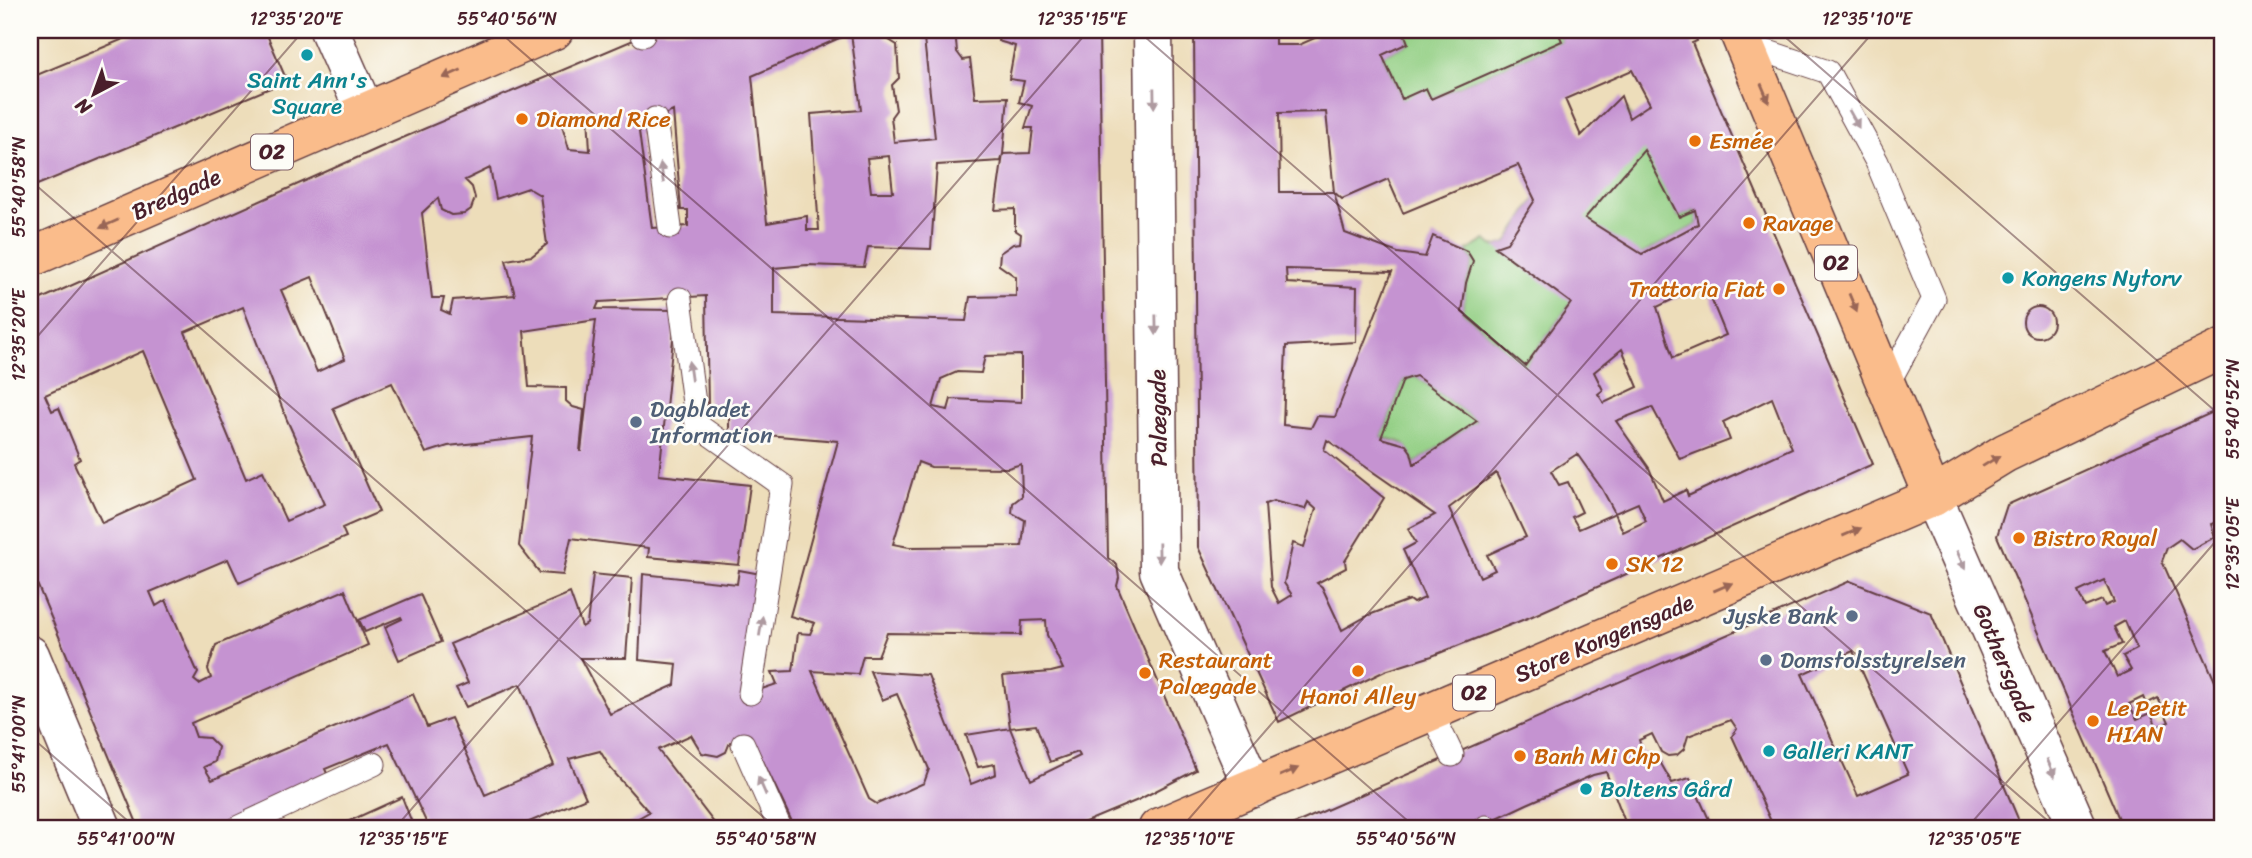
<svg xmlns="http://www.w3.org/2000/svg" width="2252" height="858" font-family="Sriracha,sans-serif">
	<rect width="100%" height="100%" fill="#fdfcf7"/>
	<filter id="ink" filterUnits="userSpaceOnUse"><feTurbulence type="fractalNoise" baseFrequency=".0143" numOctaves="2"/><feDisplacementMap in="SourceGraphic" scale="14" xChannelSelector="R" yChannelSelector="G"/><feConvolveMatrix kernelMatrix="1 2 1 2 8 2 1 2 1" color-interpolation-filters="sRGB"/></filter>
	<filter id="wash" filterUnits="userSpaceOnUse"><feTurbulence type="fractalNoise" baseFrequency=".00686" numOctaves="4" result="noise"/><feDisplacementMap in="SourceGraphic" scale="28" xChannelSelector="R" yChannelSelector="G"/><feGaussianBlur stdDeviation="1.57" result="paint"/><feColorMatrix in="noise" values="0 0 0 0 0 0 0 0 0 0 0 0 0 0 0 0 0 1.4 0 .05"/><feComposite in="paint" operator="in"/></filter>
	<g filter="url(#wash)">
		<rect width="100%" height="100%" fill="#edddba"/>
		<g fill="#93cf84" stroke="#6e7758" stroke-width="2">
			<polygon points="1408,30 1557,30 1562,41 1431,99 1402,99 1382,55 1408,43 1404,32"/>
			<polygon points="1627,109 1679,217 1695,210 1698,224 1642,254 1574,299 1525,366 1462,312 1466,283 1473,261 1467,251 1486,240 1495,247 1507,243 1535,200 1561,178"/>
			<path d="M1416,376L1477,421L1414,464C1410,443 1401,440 1381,438L1403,380Z"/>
		</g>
		<g id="blocks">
			<g fill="#c593d1" fill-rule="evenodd">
				<polygon points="145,30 265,30 287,81 30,188 30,60 37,75"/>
				<path d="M657,30H884L886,38L897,45L899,78L892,85L896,110L891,117L894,142L935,138L923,30H955L957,52L963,60L970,59L975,98L1008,97L1003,154L1001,161L937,165L931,249L868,247L864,267L807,265L774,268V315L966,321L970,297L1016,296V277L999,265L1000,253L1013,244L1020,243L1021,234L1015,230V209L995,210L1003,154L1030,153L1033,128H1025L1032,106L1019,102L1024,81L1009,79L1015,46L998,41L1000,30H1099L1108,558L1117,565L1119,578L1117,586L1196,770L1138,800L1071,828H795L755,744L730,742L726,752L718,756L702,753L691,735L658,750L718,828H621L649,812L611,769L600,751L569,759L586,798L515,828H429L389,743L325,769L329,778L239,828H139L30,567V304L379,148ZM851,33L861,110L811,114L819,230H807V216L767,223L752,76ZM673,111L681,210H688V226L652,228L639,132L655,119ZM588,114L590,151L569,149L562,125ZM889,156L893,192H871L867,158ZM490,168L496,199L528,188L540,195L547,244L532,256L506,260L515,295L453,300L450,314L441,310L444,298H432L422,213L438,198L441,210L451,215L464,214L471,209L475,198L472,187L465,180ZM312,277L345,359L317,372L281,290ZM706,296L708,406L729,408V432L838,441L790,616L815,623L810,634L798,633L793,671L772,672L777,684L750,693L761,574L739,570L737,584L643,574L639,660L677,664L675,685L610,714L580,658H626L632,578L593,574L587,624L582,627L570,593L450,644L468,683L456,688L466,707L520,684L554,765L485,795L451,718L427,727L413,694L212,780L204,767L215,762L218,747L209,738L196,737L191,723L368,645L345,590L216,645L208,669L211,678L199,684L194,680L198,673L166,600L156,606L150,592L228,559L239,583L346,537L342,528L379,512L333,408L392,383L426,453L448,446L532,437L519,546L540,573L563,575L571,538L649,548L648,557L739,565L750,485L659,475L676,310L596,309L599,302ZM243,307L287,420L325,504L286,521L263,471L246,479L185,332ZM596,320L581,451H580L584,410L573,407L566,401V388L529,387L524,331ZM143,351L197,480L102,523L74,463L80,459L59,408L52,411L45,395ZM1021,355V402L951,399L948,410L933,407L941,379L957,372L981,373L985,356ZM918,462L931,467L1008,468L1021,464L1022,496L1013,503L1012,513L1025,520L1022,546L909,547L893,544ZM1046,620L1047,635L1063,669L1051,672L1003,676L1010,728L1036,725L1050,762L1078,752L1080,756L1031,780L1010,728L966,735L978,767L995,764L996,774L971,784L928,675L870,671L882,700L897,694L929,769L924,783L877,804L869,799L812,671L858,674L863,656H878L887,633L1021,635L1022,621Z"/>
				<path d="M1194,30H1275V45H1299L1315,38L1313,30H1403L1408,43L1382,55L1402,99L1426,88L1431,99L1562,41L1557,30H1693L1697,41L1692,43L1873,464L1530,617L1432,656L1385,671L1279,722L1198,547ZM1632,70L1650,104L1629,118L1621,96L1581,136L1565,99ZM1326,112L1334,192H1280L1279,113ZM1644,150L1679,217L1695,210L1698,224L1642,254L1585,218ZM1518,165L1535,200L1507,243L1495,247L1571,303L1525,366L1462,312L1466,283L1473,261L1467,251L1433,236L1425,257L1398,253L1345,233L1334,192L1342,199L1388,179L1403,213ZM1286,269L1392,272L1335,417L1317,416L1311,428L1283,425L1286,346L1356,342L1357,287L1287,283ZM1705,284L1726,335L1673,358L1657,307ZM1622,349L1638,387L1604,403L1598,394L1603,390L1594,372ZM1416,376L1477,421L1414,464L1411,452L1406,445L1381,438L1403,380ZM1772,398L1792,448L1688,496L1686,490L1663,501L1649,468L1616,421L1652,407L1680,459L1730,440L1723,422ZM1327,440L1435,515L1408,529L1416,543L1403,550L1425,598L1413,603L1409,600L1369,615L1342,630L1322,587L1317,583L1346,568L1345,561L1384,498L1324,450ZM1577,454L1602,489L1615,513L1638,503L1646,521L1623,532L1615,513L1579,529L1572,517L1582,512L1568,482L1559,485L1551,471ZM1496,473L1526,537L1487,555L1495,570L1480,577L1449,508ZM1273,501L1305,509L1308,502L1316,509L1304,547L1293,543L1284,583L1292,595L1279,603L1271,587L1265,504Z"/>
				<circle cx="2038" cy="322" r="15"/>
				<path d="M2222,408V520L2211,524L2215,537L2192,549L2180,539L2167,548L2162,561L2222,697V828H2123L1997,536L2007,505ZM2104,580L2114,602L2105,606L2102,600L2085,607L2078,592ZM2125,621L2137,649L2123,656L2131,670L2117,677L2105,651L2122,644L2114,627ZM2143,697L2146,704L2158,698L2169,722L2157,727L2151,713L2137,719L2129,704Z"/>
				<path d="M1850,581L1931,613L2022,828H1774L1732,736L1737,729L1731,720L1688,736L1684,749L1677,755L1668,756L1661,752L1652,734L1639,740L1643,753L1659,760L1672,783L1690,778L1713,828H1617L1625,822L1606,772L1593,775L1527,804L1495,819L1497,823L1484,828H1285ZM1853,651L1908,774L1858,796L1802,674Z"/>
				<polygon points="420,594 441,642 399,660 385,627 402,619 401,617 365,632 359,620"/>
				<polygon points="402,797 414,828 334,828"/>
			</g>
		</g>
	</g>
	<g filter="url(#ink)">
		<use href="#blocks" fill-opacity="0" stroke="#623c40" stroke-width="2"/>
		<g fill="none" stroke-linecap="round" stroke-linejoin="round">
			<g stroke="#623c40" stroke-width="25">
				<g id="service">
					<polyline points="641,30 643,35"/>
					<polyline points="1744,44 1828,72 1877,162 1934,299 1887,385"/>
					<polyline points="655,119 670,227"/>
					<polyline points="680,299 697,425 782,485 750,693"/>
					<polyline points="1431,711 1452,755"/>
					<polyline points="743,744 780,828"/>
					<polyline points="239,827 374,764"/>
					<polyline points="1486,827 1487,828"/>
				</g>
			</g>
			<g stroke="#623c40" stroke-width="41">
				<g id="minor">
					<polyline points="329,30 365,112"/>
					<polyline points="1153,30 1159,571 1253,788"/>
					<polyline points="30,655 102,828"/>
				</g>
			</g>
			<g stroke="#623c40" stroke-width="41">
				<polyline id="tertiary" points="1933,497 2078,828"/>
			</g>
			<g stroke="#623c40" stroke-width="41">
				<g id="primary">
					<polyline points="1738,30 1933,497"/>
					<polyline points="30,258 554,30"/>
					<polyline points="1158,828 1933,497 2005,453 2222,349"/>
				</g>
			</g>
			<use href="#service" stroke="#fff" stroke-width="23"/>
			<use href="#minor" stroke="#fff" stroke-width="38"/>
			<use href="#tertiary" stroke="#fff" stroke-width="38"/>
			<use href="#primary" stroke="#fabc8b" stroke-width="38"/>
		</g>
		<defs><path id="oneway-solid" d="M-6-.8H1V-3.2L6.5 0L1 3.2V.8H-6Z" transform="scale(1.75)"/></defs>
		<g fill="#996656">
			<use href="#oneway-solid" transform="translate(452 74) rotate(156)"/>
			<use href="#oneway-solid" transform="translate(1765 93) rotate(67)"/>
			<use href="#oneway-solid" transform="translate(109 224) rotate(156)"/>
			<use href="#oneway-solid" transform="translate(1853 303) rotate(67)"/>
			<use href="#oneway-solid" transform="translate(1991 461) rotate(-32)"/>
			<use href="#oneway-solid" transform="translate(1852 532) rotate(-23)"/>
			<use href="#oneway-solid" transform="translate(1723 587) rotate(-23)"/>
			<use href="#oneway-solid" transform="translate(1289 772) rotate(-23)"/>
		</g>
		<g fill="#ae9aa0">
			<use href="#oneway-solid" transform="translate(1154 98) rotate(89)"/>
			<use href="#oneway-solid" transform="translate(1854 119) rotate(61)"/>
			<use href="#oneway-solid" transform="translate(662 173) rotate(-98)"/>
			<use href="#oneway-solid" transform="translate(1156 325) rotate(89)"/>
			<use href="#oneway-solid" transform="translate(690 371) rotate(-98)"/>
			<use href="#oneway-solid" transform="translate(1159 553) rotate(89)"/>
			<use href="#oneway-solid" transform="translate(1961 560) rotate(66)"/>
			<use href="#oneway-solid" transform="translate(761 626) rotate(-81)"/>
			<use href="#oneway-solid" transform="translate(2051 768) rotate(67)"/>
			<use href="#oneway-solid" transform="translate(762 786) rotate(-114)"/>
		</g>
	</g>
	<path fill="none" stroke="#4a1f2b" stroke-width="2" stroke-opacity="0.45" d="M497,30L1416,828M1137,30L2056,828M1777,30L2222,417M30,180L776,828M30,345L304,30M30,736L136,828M395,828L1089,30M1181,828L1875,30M1967,828L2222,534"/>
	<g fill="#0f9aa8" stroke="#fdfcf7" stroke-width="2.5">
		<circle cx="307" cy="55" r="7"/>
		<circle cx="2008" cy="278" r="7"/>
		<circle cx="1769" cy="751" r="7"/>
		<circle cx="1586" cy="789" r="7"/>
	</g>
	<g fill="#e8710a" stroke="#fdfcf7" stroke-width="2.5">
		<circle cx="522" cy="119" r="7"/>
		<circle cx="1695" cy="141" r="7"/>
		<circle cx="1749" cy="223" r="7"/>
		<circle cx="1779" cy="289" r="7"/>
		<circle cx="2019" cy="538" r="7"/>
		<circle cx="1612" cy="564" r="7"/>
		<circle cx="1358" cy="671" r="7"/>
		<circle cx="1145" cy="673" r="7"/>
		<circle cx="2093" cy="721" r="7"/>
		<circle cx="1520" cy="756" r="7"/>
	</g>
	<g fill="#5c6f8a" stroke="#fdfcf7" stroke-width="2.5">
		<circle cx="636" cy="422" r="7"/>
		<circle cx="1852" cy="616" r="7"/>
		<circle cx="1766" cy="660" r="7"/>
	</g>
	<g text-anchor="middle" stroke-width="5" stroke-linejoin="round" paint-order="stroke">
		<g fill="#fdfcf7" stroke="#806168" stroke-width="2">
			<rect x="251" y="134.5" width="42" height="35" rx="5"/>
			<rect x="1815" y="245.5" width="42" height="35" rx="5"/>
			<rect x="1453" y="675.5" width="42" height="35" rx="5"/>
		</g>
		<g font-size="21" font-weight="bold" fill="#4a1f2b">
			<text x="272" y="159">O2</text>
			<text x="1836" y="270">O2</text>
			<text x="1474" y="700">O2</text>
		</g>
		<g font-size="23" fill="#0d838f" stroke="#fdfcf7" text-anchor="start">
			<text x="307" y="88" text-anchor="middle">Saint Ann's<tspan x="307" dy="26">Square</tspan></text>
			<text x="2022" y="286">Kongens Nytorv</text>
			<text x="1783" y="759">Galleri KANT</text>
			<text x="1600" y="797">Boltens Gård</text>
		</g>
		<g font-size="23" fill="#c56008" stroke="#fdfcf7" text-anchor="start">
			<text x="536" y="127">Diamond Rice</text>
			<text x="1709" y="149">Esmée</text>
			<text x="1763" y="231">Ravage</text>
			<text x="1765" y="297" text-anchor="end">Trattoria Fiat</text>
			<text x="2033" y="546">Bistro Royal</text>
			<text x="1626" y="572">SK 12</text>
			<text x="1159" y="668">Restaurant<tspan x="1159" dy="26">Palægade</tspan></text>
			<text x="1358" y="704" text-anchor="middle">Hanoi Alley</text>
			<text x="2107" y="716">Le Petit<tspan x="2107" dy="26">HIAN</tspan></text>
			<text x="1534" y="764">Banh Mi Chp</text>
		</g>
		<g font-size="23" fill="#4a1f2b" stroke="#fdfcf7">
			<text transform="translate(176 194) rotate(-24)" y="8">Bredgade</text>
			<text transform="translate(1158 418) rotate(-91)" y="8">Palægade</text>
			<text transform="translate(1604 638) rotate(-23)" y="8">Store Kongensgade</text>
			<text transform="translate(2005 663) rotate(67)" y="8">Gothersgade</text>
		</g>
		<g font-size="23" fill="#4e5e75" stroke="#fdfcf7" text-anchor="start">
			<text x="650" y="417">Dagbladet<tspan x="650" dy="26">Information</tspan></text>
			<text x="1838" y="624" text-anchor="end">Jyske Bank</text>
			<text x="1780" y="668">Domstolsstyrelsen</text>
		</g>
	</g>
	<rect width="2252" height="858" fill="none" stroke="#fdfcf7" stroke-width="77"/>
	<g transform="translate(94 94) rotate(221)" stroke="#fdfcf7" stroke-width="5" paint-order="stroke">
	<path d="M0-5L12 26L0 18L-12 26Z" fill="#4a1f2b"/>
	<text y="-10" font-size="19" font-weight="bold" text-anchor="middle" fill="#4a1f2b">N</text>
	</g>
	<rect x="38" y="38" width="2176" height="782" fill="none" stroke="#4a1f2b" stroke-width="2.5"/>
	<g font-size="18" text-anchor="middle" fill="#4a1f2b">
		<text x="296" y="25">12°35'20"E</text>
		<text x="507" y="25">55°40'56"N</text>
		<text x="1082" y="25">12°35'15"E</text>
		<text x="1867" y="25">12°35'10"E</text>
		<text transform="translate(19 187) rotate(-90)" y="6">55°40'58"N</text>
		<text transform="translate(19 335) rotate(-90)" y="6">12°35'20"E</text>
		<text transform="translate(2233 409) rotate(-90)" y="6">55°40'52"N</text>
		<text transform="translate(2233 544) rotate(-90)" y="6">12°35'05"E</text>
		<text transform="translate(19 744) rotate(-90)" y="6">55°41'00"N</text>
		<text x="126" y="845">55°41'00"N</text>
		<text x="403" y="845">12°35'15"E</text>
		<text x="766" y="845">55°40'58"N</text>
		<text x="1189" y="845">12°35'10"E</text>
		<text x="1406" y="845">55°40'56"N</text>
		<text x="1974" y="845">12°35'05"E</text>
	</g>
</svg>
